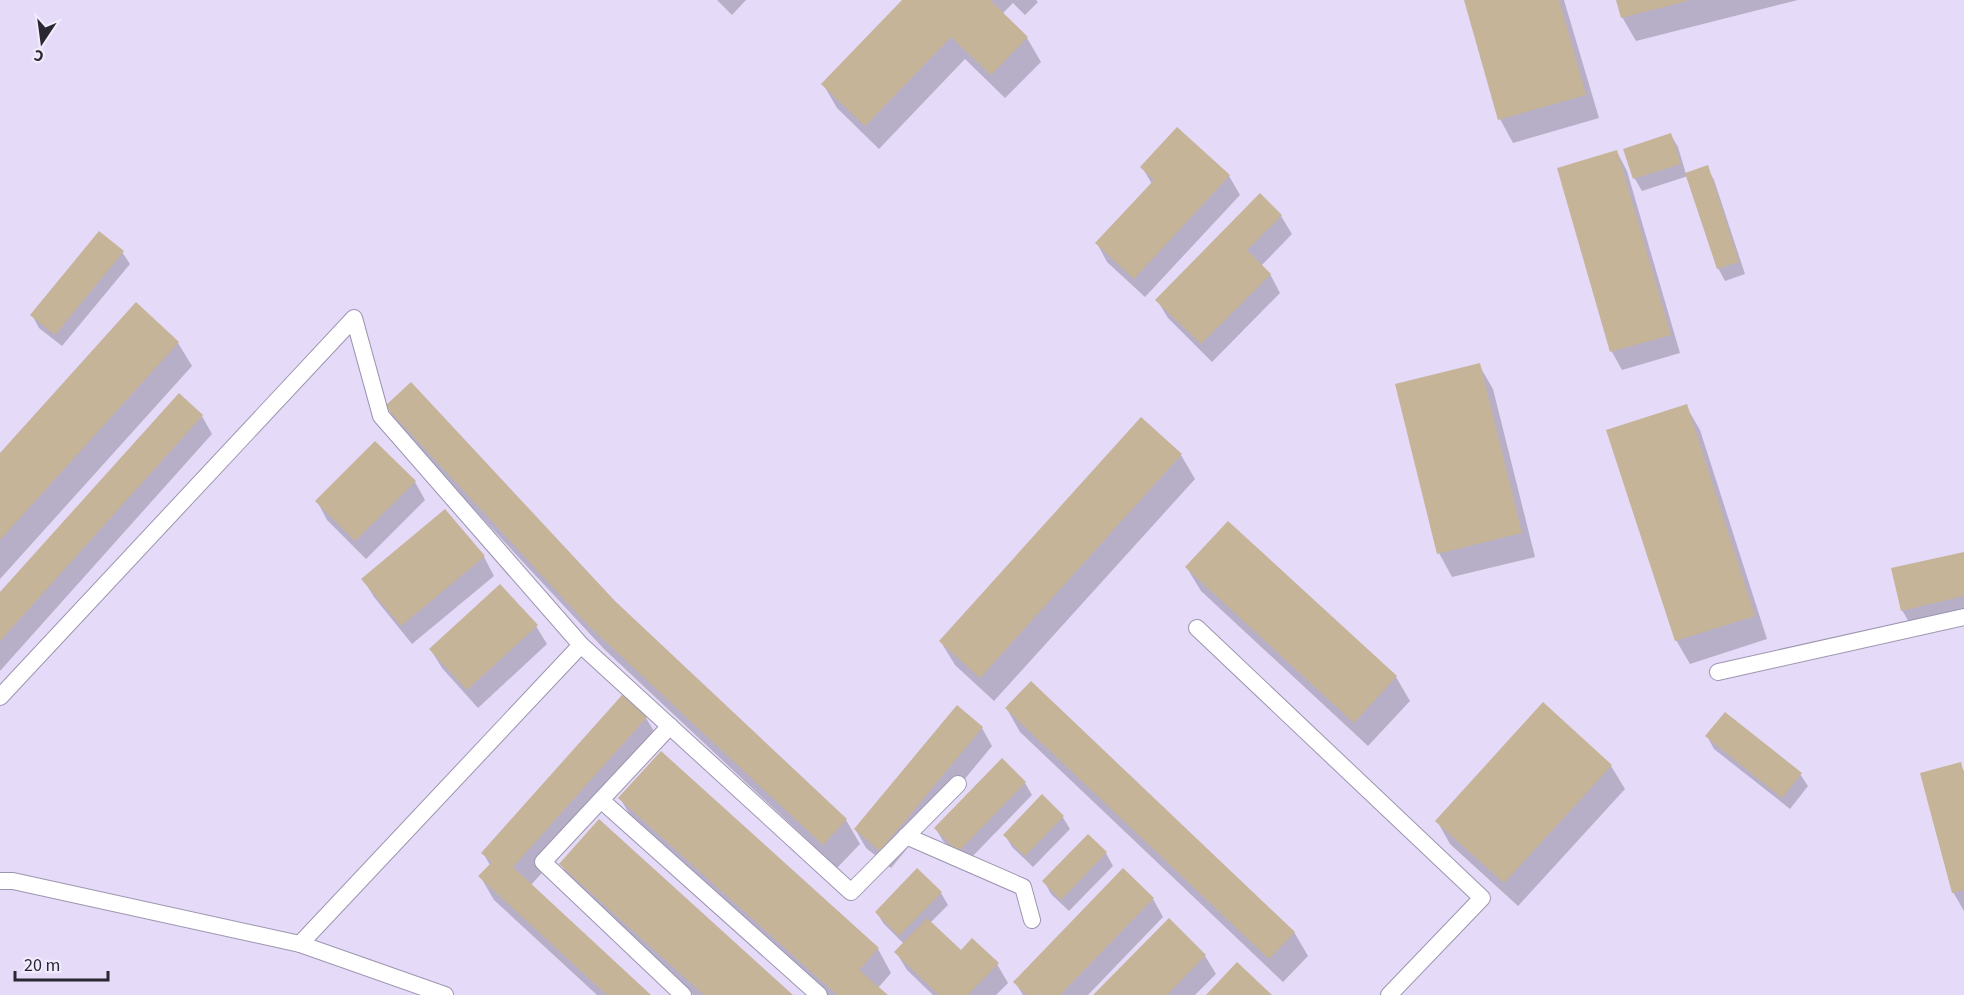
<svg xmlns="http://www.w3.org/2000/svg" width="1964" height="995" font-family="'Source Sans 3',sans-serif">
	<rect width="100%" height="100%" fill="#e5dbf9"/>
	<g fill="#0003">
		<polygon points="717,0 746,0 732,15"/>
		<polygon points="903,0 1036,0 1038,2 1025,15 1013,3 1002,14 1027,38 1041,62 1005,98 965,59 879,149 837,108 823,84"/>
		<polygon points="1465,0 1564,0 1599,118 1513,143 1500,119"/>
		<polygon points="1618,0 1798,0 1636,41 1622,17"/>
		<polygon points="1177,129 1229,176 1240,195 1145,297 1107,262 1097,243 1152,184 1142,167"/>
		<polygon points="1671,135 1678,147 1686,174 1707,167 1714,180 1745,274 1725,281 1718,268 1688,176 1642,191 1635,179 1625,150"/>
		<polygon points="1617,152 1627,171 1680,353 1622,370 1612,352 1559,169"/>
		<polygon points="1281,216 1292,234 1261,266 1270,274 1280,293 1212,362 1168,318 1157,300"/>
		<polygon points="122,252 130,264 62,346 39,328 32,315"/>
		<polygon points="178,343 192,366 0,579 0,455"/>
		<polygon points="1479,365 1493,389 1535,557 1452,577 1439,553"/>
		<polygon points="387,406 614,602 846,820 860,844 837,868 604,649 400,430"/>
		<polygon points="1686,406 1700,430 1767,639 1690,664 1676,640"/>
		<polygon points="202,416 212,434 0,671 0,595"/>
		<polygon points="1181,455 1195,479 994,701 955,665 941,642"/>
		<polygon points="415,482 425,500 366,559 327,520 317,501"/>
		<polygon points="445,511 484,557 494,576 412,644 374,597 363,579"/>
		<polygon points="1964,553 1964,617 1913,629 1902,610"/>
		<polygon points="1187,568 1396,677 1410,701 1368,746 1201,591"/>
		<polygon points="536,626 547,644 478,708 442,668 431,650"/>
		<polygon points="1007,709 1294,932 1308,956 1283,982 1020,732"/>
		<polygon points="646,718 660,741 531,885 649,995 597,995 494,900 480,876 490,865 483,853"/>
		<polygon points="982,728 992,746 891,868 866,848 855,829"/>
		<polygon points="1707,736 1800,774 1808,786 1790,809 1714,749"/>
		<polygon points="1960,764 1964,771 1964,911 1953,892"/>
		<polygon points="1611,766 1625,789 1518,906 1450,844 1437,821"/>
		<polygon points="1025,783 1032,795 966,863 943,841 936,829"/>
		<polygon points="620,798 878,949 891,973 878,988 886,995 826,995 634,822"/>
		<polygon points="1062,816 1070,829 1033,867 1012,847 1005,835"/>
		<polygon points="1088,836 1106,853 1113,866 1069,911 1051,894 1044,881"/>
		<polygon points="561,864 791,995 693,995 574,887"/>
		<polygon points="941,893 948,905 930,923 961,953 997,964 1008,983 996,995 933,995 907,970 896,952 904,944 884,924 876,912"/>
		<polygon points="1153,899 1163,917 1088,995 1023,995 1015,982"/>
		<polygon points="1205,956 1216,974 1195,995 1095,995"/>
	</g>
	<g fill="#c5b497">
		<polygon points="902,0 990,0 1028,37 991,75 951,37 865,126 821,84"/>
		<polygon points="1464,0 1559,0 1586,95 1498,120"/>
		<polygon points="1616,0 1687,0 1687,1 1621,18"/>
		<polygon points="1177,127 1230,175 1134,279 1095,243 1154,180 1140,167"/>
		<polygon points="1671,133 1681,164 1633,179 1623,149"/>
		<polygon points="1617,150 1671,335 1610,352 1557,168"/>
		<polygon points="1708,165 1739,262 1717,269 1685,173"/>
		<polygon points="1260,193 1282,215 1247,250 1271,274 1201,344 1155,300"/>
		<polygon points="99,231 124,251 55,335 30,315"/>
		<polygon points="136,302 179,342 0,540 0,453"/>
		<polygon points="1480,363 1522,533 1437,554 1395,384"/>
		<polygon points="411,382 615,601 847,819 823,845 588,625 385,406"/>
		<polygon points="179,393 203,415 0,641 0,592"/>
		<polygon points="1687,404 1755,616 1675,641 1606,430"/>
		<polygon points="1141,417 1182,454 980,678 939,641"/>
		<polygon points="375,441 416,481 355,541 315,501"/>
		<polygon points="445,509 485,556 401,626 361,579"/>
		<polygon points="1228,521 1397,676 1354,723 1185,567"/>
		<polygon points="1964,552 1964,596 1901,611 1891,568"/>
		<polygon points="500,584 538,625 467,690 429,649"/>
		<polygon points="1031,681 1295,932 1269,959 1005,708"/>
		<polygon points="623,694 647,717 513,867 651,995 607,995 478,876 492,862 481,853"/>
		<polygon points="1543,702 1612,765 1504,883 1435,821"/>
		<polygon points="957,705 983,727 880,851 854,829"/>
		<polygon points="1725,712 1802,773 1782,798 1705,736"/>
		<polygon points="661,751 879,948 859,970 888,995 837,995 618,798"/>
		<polygon points="1002,758 1026,782 958,852 934,828"/>
		<polygon points="1961,762 1964,775 1964,890 1952,893 1920,773"/>
		<polygon points="1042,794 1064,816 1025,856 1003,835"/>
		<polygon points="599,819 793,995 704,995 559,864"/>
		<polygon points="1088,834 1107,852 1061,900 1042,881"/>
		<polygon points="917,868 942,892 899,936 875,912"/>
		<polygon points="1123,868 1154,898 1060,995 1027,995 1013,982"/>
		<polygon points="927,918 961,950 972,938 999,963 968,995 939,995 894,952"/>
		<polygon points="1169,918 1206,955 1167,995 1093,995"/>
		<polygon points="1237,962 1272,995 1206,995"/>
	</g>
	<g fill="none" stroke-linecap="round" stroke-linejoin="round">
		<g stroke="#9d95b0" stroke-width="18">
			<g id="service">
				<polyline points="1197,628 1482,898 1389,995"/>
				<polyline points="581,645 851,892 958,784"/>
				<polyline points="1718,672 1964,617"/>
				<polyline points="0,697 354,318 381,416 581,645 300,944"/>
				<polyline points="670,726 543,862 683,995"/>
				<polyline points="601,800 819,995"/>
				<polyline points="906,836 1023,887 1032,920"/>
				<polyline points="0,881 13,881 300,944 445,995"/>
			</g>
		</g>
		<use href="#service" stroke="#fff" stroke-width="16"/>
	</g>
	<g transform="translate(42 42) rotate(193)" stroke="#f0ebfd" stroke-width="4.5" paint-order="stroke">
	<path d="M0-4.5L10 22L0 15L-10 22Z" fill="#2a2732"/>
	<text y="-9" font-size="16" font-weight="bold" text-anchor="middle" fill="#2a2732">С</text>
	</g>
	<path d="M15 971v9h93v-9" fill="none" stroke="#2a2732" stroke-width="3"/>
	<text x="24" y="971" font-size="18" fill="#2a2732" stroke="#f0ebfd" stroke-width="4.5" paint-order="stroke">20 m</text>
</svg>
